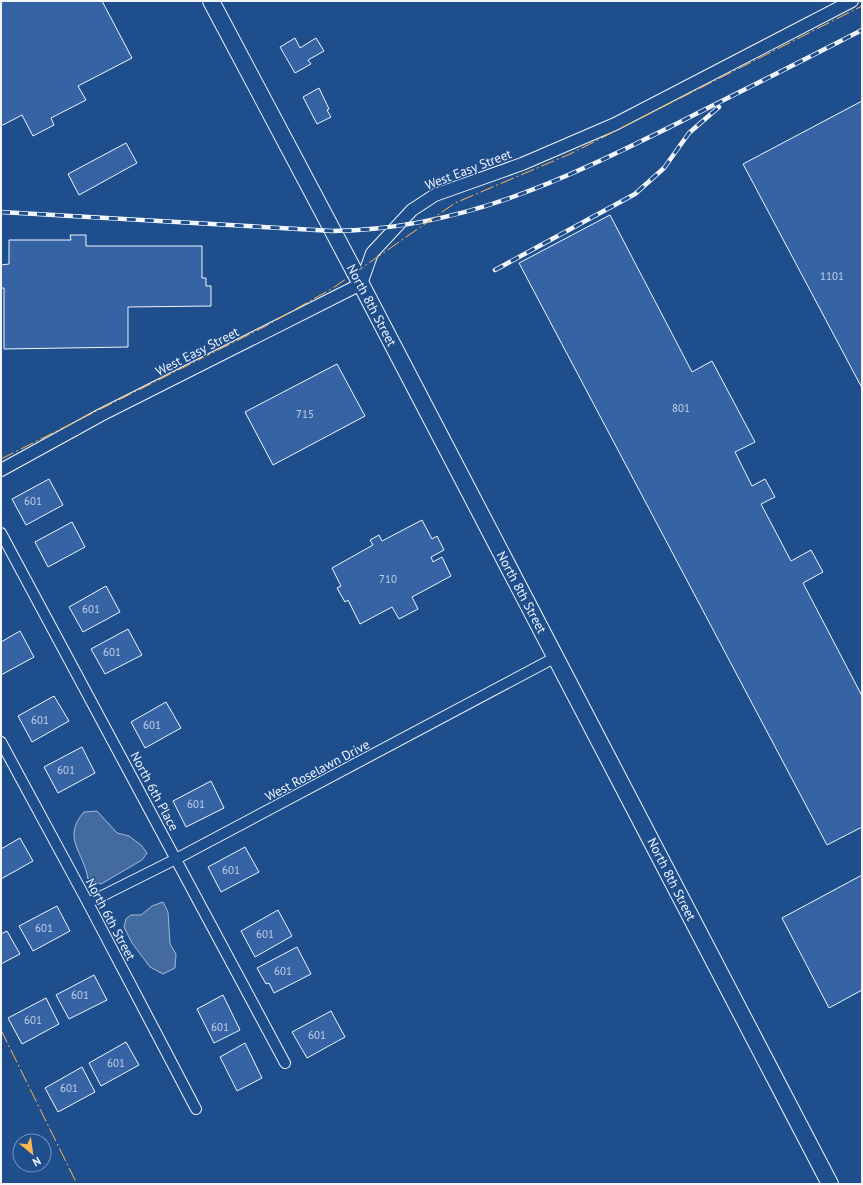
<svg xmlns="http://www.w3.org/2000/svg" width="863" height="1185" font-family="'PT Sans',sans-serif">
	<rect width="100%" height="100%" fill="#1f4e8c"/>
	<g fill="#446ba0" stroke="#a8bbd7">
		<path d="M97,811L117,833L129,836L141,845L147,853L142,860L101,884L88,879C84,852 61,838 84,812Z"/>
		<polygon points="163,902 168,912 170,944 176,954 175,968 163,974 150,967 132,943 124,927 126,919 131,915 141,915 152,906"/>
	</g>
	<g fill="#3563a3" stroke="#f2f6ff">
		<polygon points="1,1 102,1 132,58 78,86 86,100 51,118 54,125 33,136 22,115 1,126"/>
		<polygon points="295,38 300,48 316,38 324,51 308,60 311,64 295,73 280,47"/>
		<polygon points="319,88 329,109 327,110 331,117 317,124 303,97"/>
		<polygon points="862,101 862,388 743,164"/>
		<polygon points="126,143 137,163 79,195 68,174"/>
		<polygon points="610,215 692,372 712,361 755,442 735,452 752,486 765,479 775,497 761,504 791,561 811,550 823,572 803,583 862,696 862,827 827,845 519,263"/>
		<polygon points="70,235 86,235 86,246 202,246 202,278 206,278 206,286 211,286 211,306 128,307 128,347 4,349 4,288 1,288 1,265 9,264 9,240 71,240"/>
		<polygon points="337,364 365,416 273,465 245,412"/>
		<polygon points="49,479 63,505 26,525 12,499"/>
		<polygon points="422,520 432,539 437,536 444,550 431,557 433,562 442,557 451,576 412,597 418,609 399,619 392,607 360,624 348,600 345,602 337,588 341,586 332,568 373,545 370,540 379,535 382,541"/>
		<polygon points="72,522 85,547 48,567 35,542"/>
		<polygon points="106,586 120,612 83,632 69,607"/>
		<polygon points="128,629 142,655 105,674 91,649"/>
		<polygon points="20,631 34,657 1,675 1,642"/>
		<polygon points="54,696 69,721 32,742 18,716"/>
		<polygon points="166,702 181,728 145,748 131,722"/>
		<polygon points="82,747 95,773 58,793 44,767"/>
		<polygon points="211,781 224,808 186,827 173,801"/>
		<polygon points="20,838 33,861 1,879 1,849"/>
		<polygon points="245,847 259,872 221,892 208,867"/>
		<polygon points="862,875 862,990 829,1008 782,918"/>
		<polygon points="57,906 70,931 33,951 19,926"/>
		<polygon points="278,910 292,936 255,957 241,931"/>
		<polygon points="7,931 20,954 1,964 1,934"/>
		<polygon points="297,947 311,974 274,993 269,983 266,984 257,968"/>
		<polygon points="94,975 107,1000 69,1019 56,995"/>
		<polygon points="223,995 240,1030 214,1043 197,1009"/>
		<polygon points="46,998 59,1024 22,1044 8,1018"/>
		<polygon points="331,1011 345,1037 307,1058 292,1032"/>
		<polygon points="126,1042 139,1065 101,1086 89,1063"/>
		<polygon points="245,1043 262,1078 237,1091 220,1057"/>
		<polygon points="82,1067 95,1092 58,1112 45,1088"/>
	</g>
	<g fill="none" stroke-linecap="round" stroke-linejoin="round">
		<g stroke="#f2f6ff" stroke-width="12">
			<g id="minor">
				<polyline points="1,533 285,1063"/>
				<polyline points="1,742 88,903 196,1109"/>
				<polyline points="88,903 176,859 556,657"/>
			</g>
		</g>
		<g stroke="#f2f6ff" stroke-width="14">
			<polyline id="tertiary" points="1,470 101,415 361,284 372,253 412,210 435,195 522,164 615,124 852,1"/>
		</g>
		<g stroke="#f2f6ff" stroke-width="18">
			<polyline id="primary" points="211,1 361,284 830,1184"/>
		</g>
		<use href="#minor" stroke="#1f4e8c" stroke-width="10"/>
		<use href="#tertiary" stroke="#1f4e8c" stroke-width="12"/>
		<use href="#primary" stroke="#1f4e8c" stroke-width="16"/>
		<g stroke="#f2f6ff" stroke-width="4.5">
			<g id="rail">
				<path d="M1,212L333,231C462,229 563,180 676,124C738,93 800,62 862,30"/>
				<polyline points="495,270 635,194 664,168 689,133 719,107"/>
			</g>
		</g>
		<use href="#rail" stroke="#1f4e8c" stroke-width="3" stroke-dasharray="9" stroke-linecap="butt"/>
		<g stroke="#ffb74d" stroke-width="1" stroke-dasharray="14 3 2 3" stroke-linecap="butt">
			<polyline points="1,459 264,327 333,288 455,203 570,154 862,6"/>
			<polyline points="1,1030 77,1184"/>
		</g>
	</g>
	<g text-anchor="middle" stroke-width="3" stroke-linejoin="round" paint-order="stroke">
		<g font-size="11" fill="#c3d1e8">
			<text x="832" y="280">1101</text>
			<text x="681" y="412">801</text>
			<text x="305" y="418">715</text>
			<text x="33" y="505">601</text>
			<text x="388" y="583">710</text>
			<text x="91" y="613">601</text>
			<text x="112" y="656">601</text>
			<text x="40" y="724">601</text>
			<text x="152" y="729">601</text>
			<text x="66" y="774">601</text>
			<text x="196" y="808">601</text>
			<text x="231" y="874">601</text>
			<text x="44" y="932">601</text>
			<text x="265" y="938">601</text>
			<text x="283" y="975">601</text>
			<text x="80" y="999">601</text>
			<text x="33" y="1024">601</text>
			<text x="220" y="1031">601</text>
			<text x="317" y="1039">601</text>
			<text x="116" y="1067">601</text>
			<text x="69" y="1092">601</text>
		</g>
		<g font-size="13" fill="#f2f6ff" stroke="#1f4e8c">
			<text transform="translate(468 169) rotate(-21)" y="5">West Easy Street</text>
			<text transform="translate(372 305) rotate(62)" y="5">North 8th Street</text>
			<text transform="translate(197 351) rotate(-27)" y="5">West Easy Street</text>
			<text transform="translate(522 592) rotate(62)" y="5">North 8th Street</text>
			<text transform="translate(317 770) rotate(-28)" y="5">West Roselawn Drive</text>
			<text transform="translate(155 791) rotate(62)" y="5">North 6th Place</text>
			<text transform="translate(672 879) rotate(63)" y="5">North 8th Street</text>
			<text transform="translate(111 919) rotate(62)" y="5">North 6th Street</text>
		</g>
	</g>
	<rect width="863" height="1185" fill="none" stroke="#f2f6ff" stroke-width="4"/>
	<g transform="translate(32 1153) rotate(151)"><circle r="19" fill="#1f4e8c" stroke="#7391ba"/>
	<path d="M0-3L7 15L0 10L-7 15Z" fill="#ffb74d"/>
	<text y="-6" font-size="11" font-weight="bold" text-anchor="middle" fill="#f2f6ff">N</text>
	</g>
</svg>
